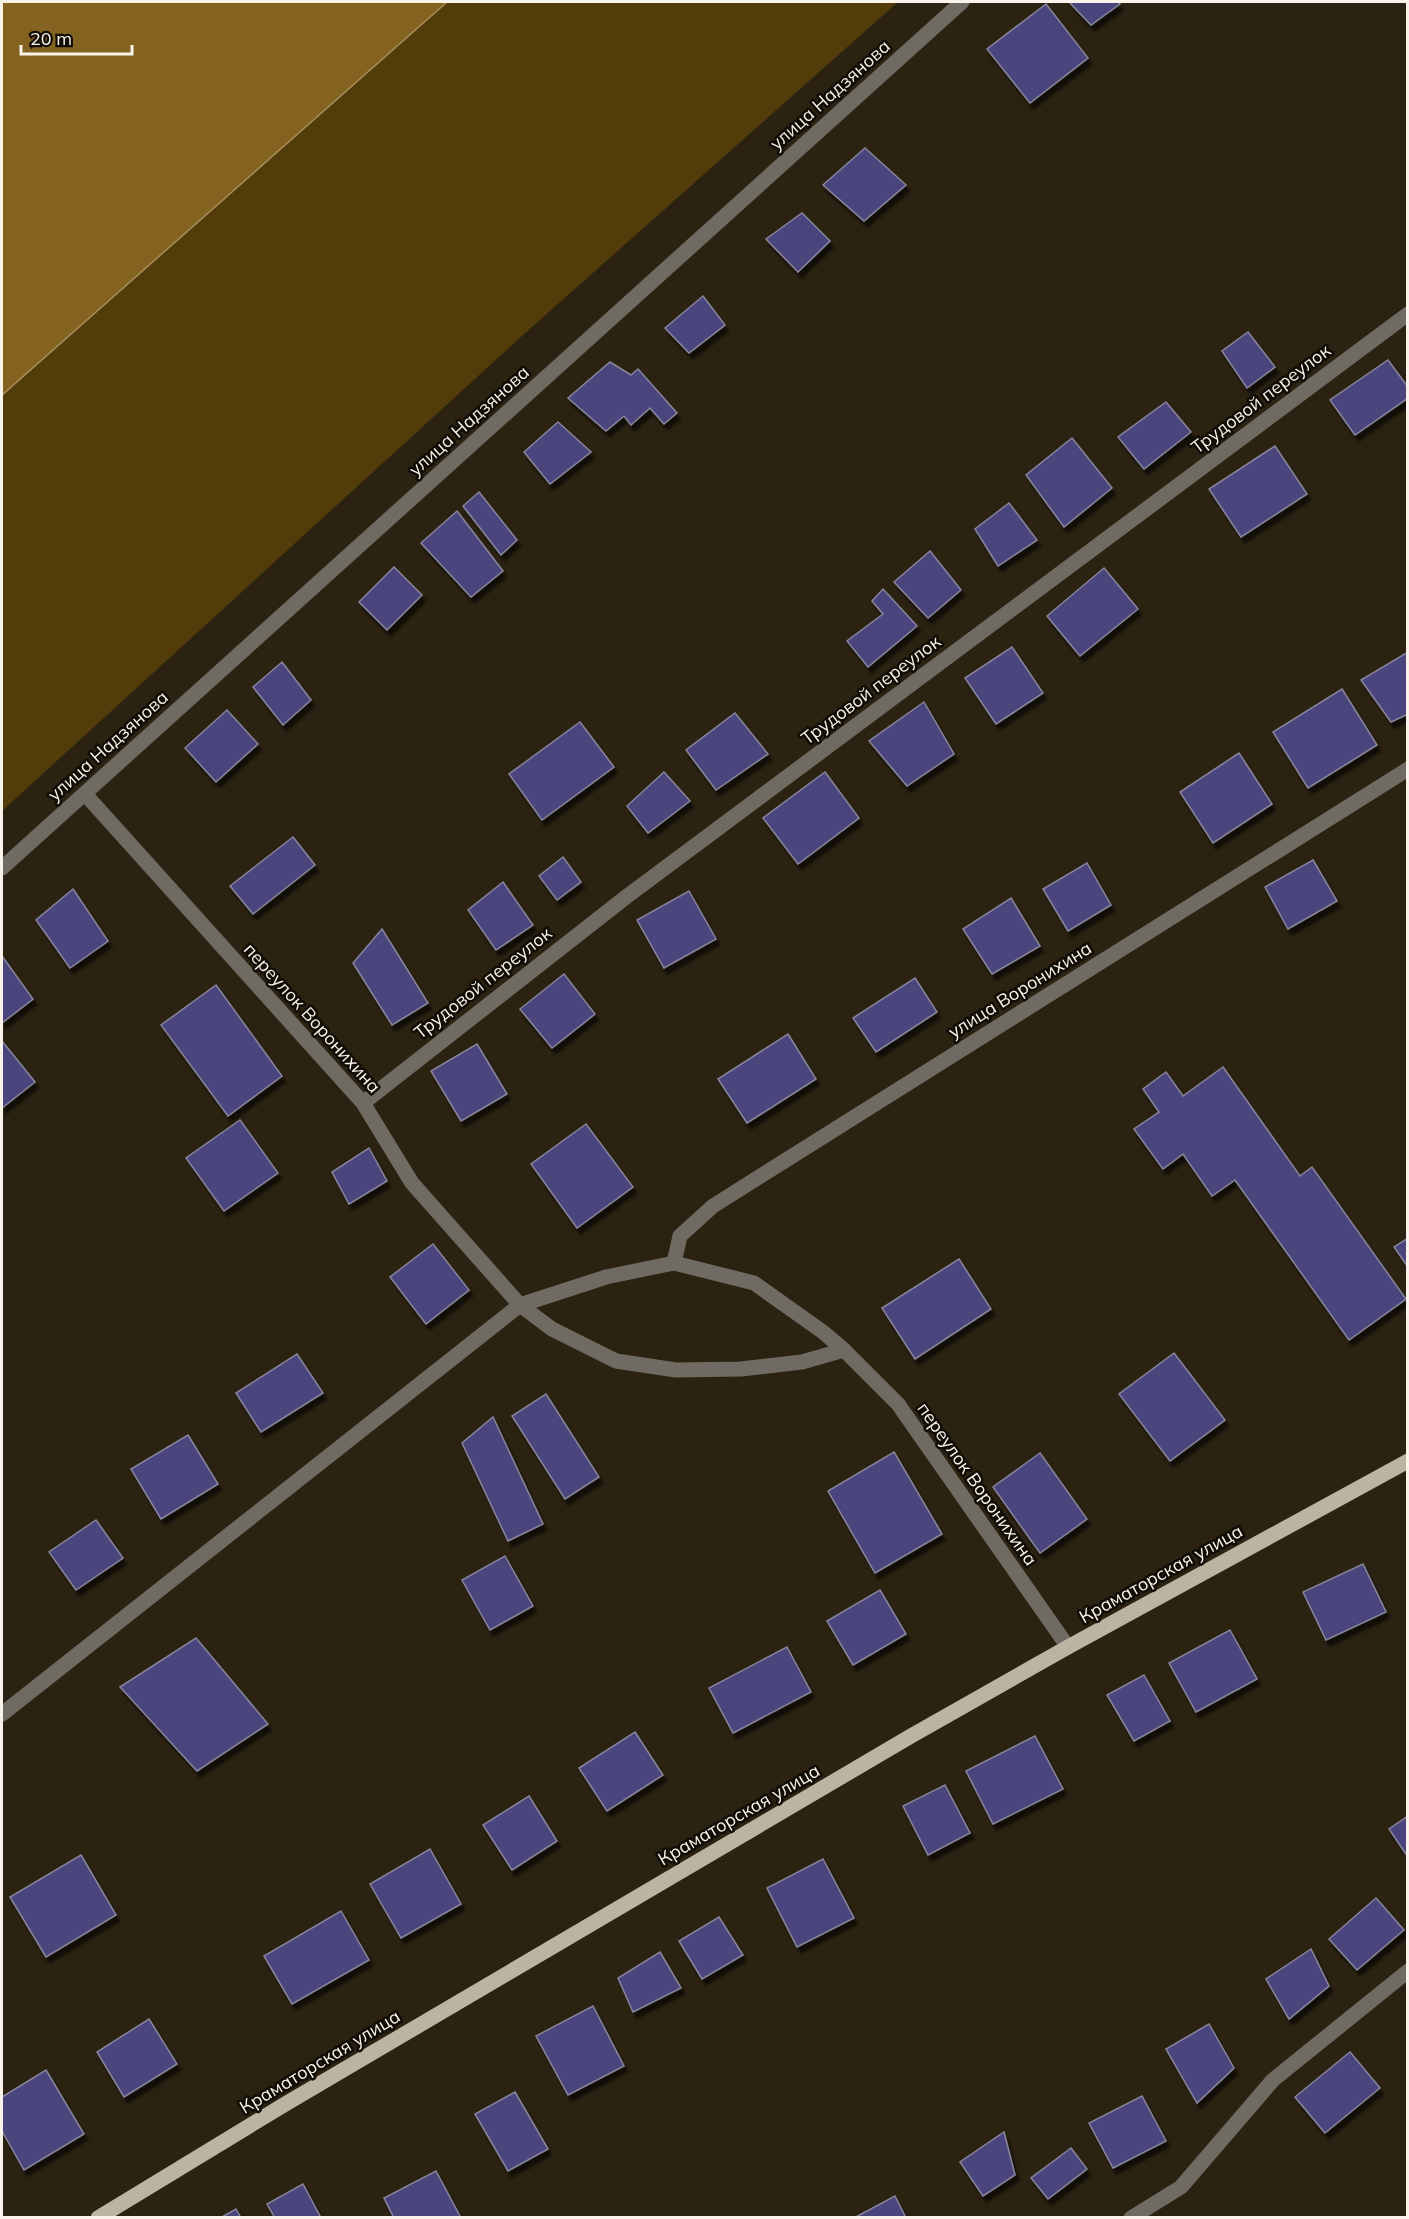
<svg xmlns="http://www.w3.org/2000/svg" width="1409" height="2219" font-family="Mulish,sans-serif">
	<defs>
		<filter id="shadow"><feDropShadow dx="3.5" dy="6" stdDeviation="1.5" flood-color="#0009"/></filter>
	</defs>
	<rect width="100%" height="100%" fill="#2b2212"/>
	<polygon fill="#523c09" points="447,2 898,2 523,335 2,811 2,395"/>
	<polygon fill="#83631f" stroke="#a68e5c" stroke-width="1.5" points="2,2 447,2 2,395"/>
	<g fill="#4b447d" stroke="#86859a" stroke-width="1.5" filter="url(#shadow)">
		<polygon points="1069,2 1118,2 1120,4 1091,25"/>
		<polygon points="1046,4 1088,58 1030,103 987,49"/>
		<polygon points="865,148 906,185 864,221 823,185"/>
		<polygon points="802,213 830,241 798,272 766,239"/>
		<polygon points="703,296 725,325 689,353 665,328"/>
		<polygon points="1248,332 1275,367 1247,388 1222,351"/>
		<polygon points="1388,360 1408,387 1408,398 1355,435 1330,400"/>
		<polygon points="610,362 631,375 638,369 677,413 664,424 650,408 631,425 624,416 606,431 568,398"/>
		<polygon points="1166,402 1191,432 1144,469 1118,437"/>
		<polygon points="558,422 591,452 550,484 524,452"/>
		<polygon points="1072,438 1112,488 1064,527 1026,475"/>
		<polygon points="1275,446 1307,494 1241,537 1209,489"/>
		<polygon points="479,492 517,540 501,555 463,506"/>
		<polygon points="1009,503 1037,540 998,566 975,529"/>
		<polygon points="457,511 503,571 471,597 421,543"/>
		<polygon points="930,551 961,590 928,618 894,582"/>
		<polygon points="394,567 422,595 387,630 359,602"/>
		<polygon points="1104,568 1138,609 1080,656 1047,616"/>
		<polygon points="883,589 917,626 868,667 847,641 883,614 872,601"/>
		<polygon points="1012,647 1043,693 996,724 965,678"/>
		<polygon points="1408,652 1408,714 1391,722 1361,680"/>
		<polygon points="282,662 311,700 283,725 253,687"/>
		<polygon points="1342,689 1377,745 1308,788 1273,732"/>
		<polygon points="924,702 954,754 907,786 869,741"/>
		<polygon points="227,710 258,744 216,782 185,748"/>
		<polygon points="735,713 768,754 716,790 686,750"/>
		<polygon points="580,722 614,767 542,820 509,774"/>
		<polygon points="1239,753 1272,804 1213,843 1180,792"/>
		<polygon points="664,772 690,801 648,833 627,806"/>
		<polygon points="825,772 859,818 798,864 763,818"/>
		<polygon points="293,837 315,865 253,914 230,886"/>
		<polygon points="563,857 581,882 557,900 539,876"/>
		<polygon points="1313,860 1337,901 1288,929 1265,887"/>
		<polygon points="1087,863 1111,905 1068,931 1043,889"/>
		<polygon points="503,882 533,925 496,950 468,910"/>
		<polygon points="73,889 108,941 70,968 36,920"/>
		<polygon points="689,891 716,939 664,968 637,920"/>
		<polygon points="1011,898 1040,946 992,974 963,929"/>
		<polygon points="382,929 428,1003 392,1025 353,963"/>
		<polygon points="2,956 33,999 2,1023"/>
		<polygon points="564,974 595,1014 552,1048 520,1009"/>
		<polygon points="915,978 937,1012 876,1052 853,1018"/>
		<polygon points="216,985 282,1076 228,1116 161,1025"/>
		<polygon points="788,1034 816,1079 747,1123 718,1079"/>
		<polygon points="2,1041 35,1082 2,1108"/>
		<polygon points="477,1044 507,1094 461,1121 431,1071"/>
		<polygon points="1223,1067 1300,1176 1312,1167 1406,1299 1349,1340 1235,1180 1212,1196 1183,1154 1163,1169 1134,1129 1159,1112 1143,1089 1166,1072 1183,1096"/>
		<polygon points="240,1120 278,1173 224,1211 186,1158"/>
		<polygon points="586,1124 633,1187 577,1228 531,1164"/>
		<polygon points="369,1148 387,1181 349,1204 332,1172"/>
		<polygon points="1408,1238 1408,1267 1394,1247"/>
		<polygon points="433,1244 469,1290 426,1324 390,1277"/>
		<polygon points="959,1259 991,1309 915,1359 882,1308"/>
		<polygon points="1174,1353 1225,1420 1170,1461 1119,1394"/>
		<polygon points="297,1354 323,1393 261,1432 236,1393"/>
		<polygon points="546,1394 599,1477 565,1499 512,1416"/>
		<polygon points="493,1417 543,1524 508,1541 462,1443"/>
		<polygon points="188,1435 218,1484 161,1519 131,1469"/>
		<polygon points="894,1452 942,1534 875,1573 828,1491"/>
		<polygon points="1040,1453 1087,1519 1040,1553 993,1487"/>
		<polygon points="96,1520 123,1558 76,1590 49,1552"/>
		<polygon points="505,1556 533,1606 490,1630 462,1580"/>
		<polygon points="1363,1564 1386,1612 1326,1640 1303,1592"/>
		<polygon points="880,1590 906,1634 853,1665 827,1621"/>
		<polygon points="1230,1630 1257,1679 1196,1712 1169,1663"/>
		<polygon points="196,1638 268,1724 197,1771 120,1687"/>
		<polygon points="787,1647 811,1692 733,1733 709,1688"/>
		<polygon points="1144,1675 1170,1721 1134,1741 1107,1695"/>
		<polygon points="635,1732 663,1775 607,1811 579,1768"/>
		<polygon points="1035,1736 1063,1789 993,1824 966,1771"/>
		<polygon points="945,1785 970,1833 928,1855 903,1806"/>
		<polygon points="529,1796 557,1841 512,1870 483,1825"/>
		<polygon points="1408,1816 1408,1857 1389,1829"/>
		<polygon points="430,1849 461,1904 401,1938 370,1884"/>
		<polygon points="81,1855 116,1915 46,1957 10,1897"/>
		<polygon points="823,1859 854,1918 797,1947 767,1888"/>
		<polygon points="1376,1898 1404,1930 1357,1970 1329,1939"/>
		<polygon points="341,1911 369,1960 292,2004 264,1956"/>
		<polygon points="719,1917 743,1955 702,1979 679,1941"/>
		<polygon points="1311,1949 1329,1986 1289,2019 1266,1979"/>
		<polygon points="660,1952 681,1988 633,2012 618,1978"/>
		<polygon points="593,2006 624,2066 568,2095 536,2036"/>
		<polygon points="149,2019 177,2064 124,2097 97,2052"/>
		<polygon points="1209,2024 1234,2068 1197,2103 1166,2049"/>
		<polygon points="1350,2052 1380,2088 1325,2133 1295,2097"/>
		<polygon points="46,2070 84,2134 24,2170 2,2131 2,2097"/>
		<polygon points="515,2092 548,2149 508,2171 475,2114"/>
		<polygon points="1142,2096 1166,2141 1113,2168 1089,2123"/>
		<polygon points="1004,2132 1015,2175 983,2196 960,2162"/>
		<polygon points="1071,2148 1087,2169 1048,2199 1031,2178"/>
		<polygon points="436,2171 461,2218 394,2218 384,2198"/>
		<polygon points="303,2184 321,2218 275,2218 267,2204"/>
		<polygon points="895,2196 906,2218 854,2218"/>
		<polygon points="236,2209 241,2218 220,2218"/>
	</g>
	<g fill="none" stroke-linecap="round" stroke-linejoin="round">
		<g stroke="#6f6b63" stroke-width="15">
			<polyline points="85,794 363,1103 412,1183 520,1305 552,1329 616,1361 676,1370 741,1369 802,1362 844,1350"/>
			<polyline points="2,868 962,2"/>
			<polyline points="363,1103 626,897 1408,314"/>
			<polyline points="674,1263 680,1236 713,1206 1408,769"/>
			<polyline points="2,1714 520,1305 606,1277 674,1263 754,1283 823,1332 844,1350 898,1404 1068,1647"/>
			<polyline points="1131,2218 1181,2187 1273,2080 1408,1971"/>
		</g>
		<polyline stroke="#bcb3a2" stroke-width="15" points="98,2218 287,2103 911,1736 1068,1647 1408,1461"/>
	</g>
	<g text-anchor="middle" stroke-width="5" stroke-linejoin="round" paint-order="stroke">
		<g font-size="18" fill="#f9f3e9" stroke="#100c06">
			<text transform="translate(830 95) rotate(-42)" y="6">улица Надзянова</text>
			<text transform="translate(1261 399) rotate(-37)" y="6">Трудовой переулок</text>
			<text transform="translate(469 421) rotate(-42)" y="6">улица Надзянова</text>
			<text transform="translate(871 690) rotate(-37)" y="6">Трудовой переулок</text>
			<text transform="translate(108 746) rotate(-42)" y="6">улица Надзянова</text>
			<text transform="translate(483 983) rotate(-38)" y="6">Трудовой переулок</text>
			<text transform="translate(1020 990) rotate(-32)" y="6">улица Воронихина</text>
			<text transform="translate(312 1018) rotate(48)" y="6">переулок Воронихина</text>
			<text transform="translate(977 1484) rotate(55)" y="6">переулок Воронихина</text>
			<text transform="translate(1161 1574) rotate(-29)" y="6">Краматорская улица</text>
			<text transform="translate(739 1815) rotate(-30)" y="6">Краматорская улица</text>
			<text transform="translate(320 2062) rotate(-31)" y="6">Краматорская улица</text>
		</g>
	</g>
	<rect width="1409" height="2219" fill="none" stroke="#f9f3e9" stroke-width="6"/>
	<path d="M21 45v9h111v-9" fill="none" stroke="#f9f3e9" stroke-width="3"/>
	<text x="30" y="45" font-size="18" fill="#f9f3e9" stroke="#100c06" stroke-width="4.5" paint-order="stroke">20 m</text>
</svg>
